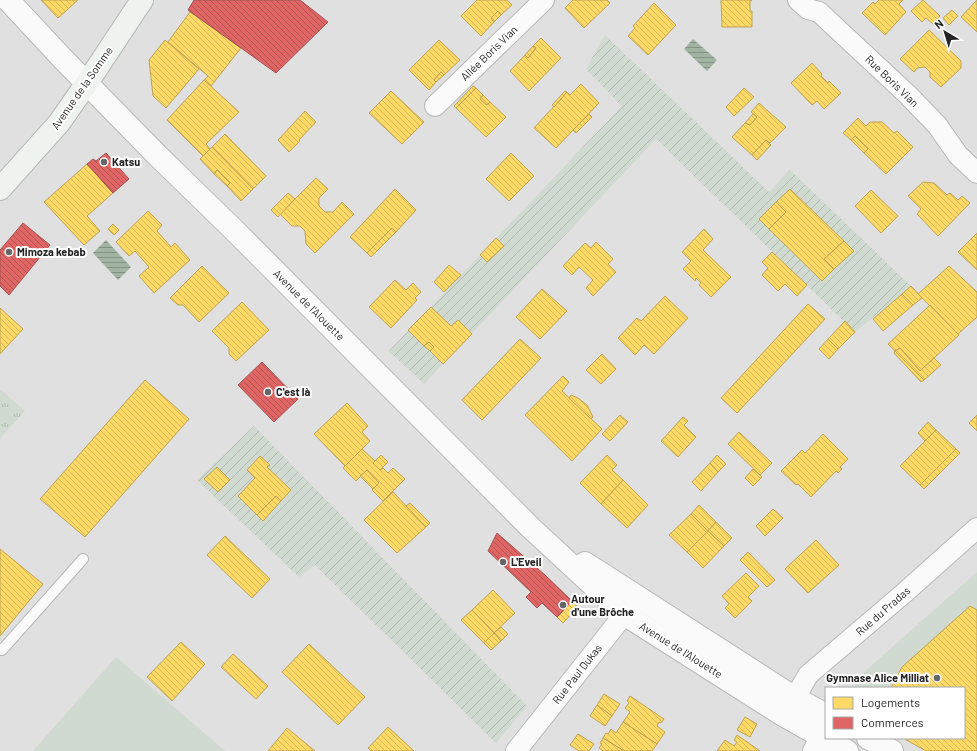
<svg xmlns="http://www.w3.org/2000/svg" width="977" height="751" font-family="Barlow,sans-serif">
	<defs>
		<pattern id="grass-tufts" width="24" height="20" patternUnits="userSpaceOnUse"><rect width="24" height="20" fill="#d0dad0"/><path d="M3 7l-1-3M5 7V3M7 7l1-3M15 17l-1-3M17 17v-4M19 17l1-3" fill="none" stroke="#b2bbb2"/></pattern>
		<pattern id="garden-furrows" width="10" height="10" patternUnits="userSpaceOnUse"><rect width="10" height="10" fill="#d0dad0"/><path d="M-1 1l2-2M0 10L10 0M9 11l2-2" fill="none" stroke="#b2bbb2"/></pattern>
		<pattern id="water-rules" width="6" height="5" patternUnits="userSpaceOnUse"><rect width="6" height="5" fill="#a1b4a2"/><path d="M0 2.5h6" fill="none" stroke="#839284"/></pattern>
		<pattern id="homes-back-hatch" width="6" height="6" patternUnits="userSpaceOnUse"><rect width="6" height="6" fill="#ffd966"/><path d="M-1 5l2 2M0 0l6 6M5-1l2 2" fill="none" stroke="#daba58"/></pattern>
		<pattern id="shops-back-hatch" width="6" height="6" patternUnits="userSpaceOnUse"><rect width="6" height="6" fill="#e06666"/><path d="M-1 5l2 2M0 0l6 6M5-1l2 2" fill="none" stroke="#b55454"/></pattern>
	</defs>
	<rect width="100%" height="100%" fill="#dfe0df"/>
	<polygon fill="url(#grass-tufts)" points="0,389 25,411 0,438"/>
	<g fill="#d0dad0">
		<polygon points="977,572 977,751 964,738 964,688 856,688 854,681"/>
		<polygon points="116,657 225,751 33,751"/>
	</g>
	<g fill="url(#garden-furrows)">
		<polygon points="605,35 769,192 790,170 911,286 855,332 656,139 424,384 389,351 622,106 586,69"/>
		<polygon points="254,426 527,706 496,743 315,565 299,577 197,480"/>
	</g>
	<g fill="url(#water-rules)">
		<polygon points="693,39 717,60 707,71 684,49"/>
		<polygon points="106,240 131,267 118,280 93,253"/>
	</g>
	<g fill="url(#homes-back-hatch)" stroke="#bda352">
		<polygon points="41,0 78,0 58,18"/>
		<polygon points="477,0 507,0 512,5 501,15 498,11 491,18 494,22 481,36 461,16"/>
		<polygon points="573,0 607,0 610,3 584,28 565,8"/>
		<polygon points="721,0 752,0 750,1 750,11 752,11 752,27 722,27"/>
		<polygon points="879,0 903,0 899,4 906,12 885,35 862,13 873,2 875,4"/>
		<polygon points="923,0 940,16 933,24 926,18 922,22 911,11"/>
		<polygon points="977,0 977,32 961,17"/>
		<polygon points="654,3 676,25 648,55 628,36 635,28 633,26"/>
		<polygon points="952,10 958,16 949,25 943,18"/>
		<polygon points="498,11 501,15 494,22 491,18"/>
		<polygon points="190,12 241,48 211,86 204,80 208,76 168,42"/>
		<polygon points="929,30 961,61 961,68 941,87 930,77 930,72 925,67 917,68 914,72 900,59"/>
		<polygon points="541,38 561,58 529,91 510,71 525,55 528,58 536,48 533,46"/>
		<polygon points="165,40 199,69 166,108 153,96 149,60"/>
		<polygon points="439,40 460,60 444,75 441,72 434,80 436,82 429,90 409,70"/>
		<polygon points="533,46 536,48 528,58 525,55"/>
		<polygon points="812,63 822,74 821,76 828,83 829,81 841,93 824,109 817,101 812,105 791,83"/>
		<polygon points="441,72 444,75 436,82 434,80"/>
		<polygon points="204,80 239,112 206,144 210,149 203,156 167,120"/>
		<polygon points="581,84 599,103 556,148 534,128 567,92 570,95"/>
		<polygon points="473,86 476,88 456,108 454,106"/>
		<polygon points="476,88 483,95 480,99 487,105 490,102 506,117 486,137 456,108"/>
		<polygon points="744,88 754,97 734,116 726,107"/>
		<polygon points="391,91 424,122 402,144 369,113"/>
		<polygon points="565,91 567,92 554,107 552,105"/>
		<polygon points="483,95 490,102 487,105 480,99"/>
		<polygon points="759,103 786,127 770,143 766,140 752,155 732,137 745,123 750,125 757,117 751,112"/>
		<polygon points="305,111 316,122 299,140 300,141 289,152 278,140"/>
		<polygon points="589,114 592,117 576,133 573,130"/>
		<polygon points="753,114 757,117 750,125 745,123"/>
		<polygon points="858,118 866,126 870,122 882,122 894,133 897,131 913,147 886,174 864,153 868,149 855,136 851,140 843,133"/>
		<polygon points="225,134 266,176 253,189 212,147"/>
		<polygon points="855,136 868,149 864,153 851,140"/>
		<polygon points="766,140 771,145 757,160 752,155"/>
		<polygon points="212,147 253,189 241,201 227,186 230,183 217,170 214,174 200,159"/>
		<polygon points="511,153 534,176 509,201 486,179"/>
		<polygon points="87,164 113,193 87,216 100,231 84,245 44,202"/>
		<polygon points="217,170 230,183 227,186 214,174"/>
		<polygon points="316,178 328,189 319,198 319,206 325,212 333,212 342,202 354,214 315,253 306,244 305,231 300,226 292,226 280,214"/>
		<polygon points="923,182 934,183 947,195 950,193 958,200 962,196 970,203 938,236 917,214 921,209 908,196"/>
		<polygon points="395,189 416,210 396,232 392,228 367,253 350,237"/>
		<polygon points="790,189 844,241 824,259 834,269 822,281 769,229 786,212 776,202"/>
		<polygon points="871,190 898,216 881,233 855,206"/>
		<polygon points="288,193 295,199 278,217 271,210"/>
		<polygon points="776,202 786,212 769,229 759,219"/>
		<polygon points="148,211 162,225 157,231 171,247 175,243 190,260 154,293 139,276 149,267 135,251 129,256 116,242"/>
		<polygon points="113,224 119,230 114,235 108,229"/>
		<polygon points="392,228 396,232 371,257 367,253"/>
		<polygon points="704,229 713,239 703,250 731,277 711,297 699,285 701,283 696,278 695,281 683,269 691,261 682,252"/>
		<polygon points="977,233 977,270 958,252"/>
		<polygon points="496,238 504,246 487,262 480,255"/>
		<polygon points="844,241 854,251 834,269 824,259"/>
		<polygon points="596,242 613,259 608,264 616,272 593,296 586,288 593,280 579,267 572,275 563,266 585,243 591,248"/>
		<polygon points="772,252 807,285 797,296 785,284 778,291 762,275 768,268 762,262"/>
		<polygon points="449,265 461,275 444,292 434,282"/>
		<polygon points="202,266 229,293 199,322 183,305 178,305 170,298"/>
		<polygon points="949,266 977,292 977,317 958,334 918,294"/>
		<polygon points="395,280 406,290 413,283 421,292 415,298 417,300 391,328 369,307"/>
		<polygon points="911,286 922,298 913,305 902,294"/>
		<polygon points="542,289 567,311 540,339 516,317"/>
		<polygon points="902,294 913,305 883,331 873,319"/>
		<polygon points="665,296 688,318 654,354 644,345 635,355 618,338 637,318 641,321"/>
		<polygon points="242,302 269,330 236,361 229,354 229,348 212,331"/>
		<polygon points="808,304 825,319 737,413 721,398"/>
		<polygon points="930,305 959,335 920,371 900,348 895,351 888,344"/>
		<polygon points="431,307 451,326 458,320 472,334 443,364 430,351 434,347 429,342 424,346 408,330"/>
		<polygon points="0,308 23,329 0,354"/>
		<polygon points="845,321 855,332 838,349 828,339"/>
		<polygon points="520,339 541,358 482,420 462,400"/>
		<polygon points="828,339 838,349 829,359 819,349"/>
		<polygon points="429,342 434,347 430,351 424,346"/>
		<polygon points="900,348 920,371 934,358 941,365 924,380 895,351"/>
		<polygon points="895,351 924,380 921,382 894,353"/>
		<polygon points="602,354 616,369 601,384 586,370"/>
		<polygon points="563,376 569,382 562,391 602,429 572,461 525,415"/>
		<polygon points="145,380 189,419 85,537 40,499"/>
		<polygon points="571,395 578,398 587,405 593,417 591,419 569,398"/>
		<polygon points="347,403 368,426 362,432 370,441 345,466 314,434"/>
		<polygon points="620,415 628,422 610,441 602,434"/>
		<polygon points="977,415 977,431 969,423"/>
		<polygon points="683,417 688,421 684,425 696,437 678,457 661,441"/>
		<polygon points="928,422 936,430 925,441 918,433"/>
		<polygon points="936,430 956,449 920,485 900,466"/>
		<polygon points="739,432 772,463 760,475 728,444"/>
		<polygon points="823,434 848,459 840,467 842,469 838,473 836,471 811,497 798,484 796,485 781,471 802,450 805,453"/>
		<polygon points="362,449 375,461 373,463 380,470 383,468 388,473 393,468 405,479 383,501 372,490 379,483 367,470 356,481 343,468"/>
		<polygon points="956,449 960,453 924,489 920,485"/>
		<polygon points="381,455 388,462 380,470 373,463"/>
		<polygon points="607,455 617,465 612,470 623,480 601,504 580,483"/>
		<polygon points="717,455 726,464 718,472 710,463"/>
		<polygon points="260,456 270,465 267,467 291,490 281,501 276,496 257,515 238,496 255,478 247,470"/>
		<polygon points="710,463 718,472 701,491 692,482"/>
		<polygon points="217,467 230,480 218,492 204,479"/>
		<polygon points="753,469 762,477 753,486 745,478"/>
		<polygon points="367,470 379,483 373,489 360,476"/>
		<polygon points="623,480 648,505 627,528 601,504"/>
		<polygon points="393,492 426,527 397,553 364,520"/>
		<polygon points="276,496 281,501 263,521 257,515"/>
		<polygon points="410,503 430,523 426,527 406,506"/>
		<polygon points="699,505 716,522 708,531 691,514"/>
		<polygon points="773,509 783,518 765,536 756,526"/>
		<polygon points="691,514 708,531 687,552 669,535"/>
		<polygon points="716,522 732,538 724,546 708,531"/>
		<polygon points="708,531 724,546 703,568 687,552"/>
		<polygon points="225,536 270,579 252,598 207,555"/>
		<polygon points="816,540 839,565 808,593 785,569"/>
		<polygon points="0,549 43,584 0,636"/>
		<polygon points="748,552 775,580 767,587 740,560"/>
		<polygon points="746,573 759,586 748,597 752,601 735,618 725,608 729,604 722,596"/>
		<polygon points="493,590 515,613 494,633 472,610"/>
		<polygon points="572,601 578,607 563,623 557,617"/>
		<polygon points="970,606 977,610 977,751 926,751 903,738 964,738 964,688 891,688 902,667"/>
		<polygon points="472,610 494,633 484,643 461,620"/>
		<polygon points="501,627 508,634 501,641 494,633"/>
		<polygon points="494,633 501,641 491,650 484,643"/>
		<polygon points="181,642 205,664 172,701 147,677"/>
		<polygon points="309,644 365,697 338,725 282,672"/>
		<polygon points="233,654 268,686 256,699 221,667"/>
		<polygon points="604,694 620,704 612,716 597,705"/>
		<polygon points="630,696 664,719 661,723 659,722 657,726 665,732 657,744 623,722 630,712 625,708 629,703 627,701"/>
		<polygon points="597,705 612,716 605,726 590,716"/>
		<polygon points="745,717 757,724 750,737 737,730"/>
		<polygon points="623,722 657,744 652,751 643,751 641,750 640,751 624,751 603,738 606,733 608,734 611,729 616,733"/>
		<polygon points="388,727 414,751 371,751 368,748"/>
		<polygon points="287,728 315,751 268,751"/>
		<polygon points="578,734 594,744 589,751 579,751 570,745"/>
		<polygon points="737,735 760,751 717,751 725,740 734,746 737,742 734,740"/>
		<polygon points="603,738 624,751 603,751 599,748 602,744 600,743"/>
	</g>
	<g fill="url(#shops-back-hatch)" stroke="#a75252">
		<polygon points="194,0 300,0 328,22 276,73 188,10"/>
		<polygon points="106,153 129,179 113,193 87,164 93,159 96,161"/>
		<polygon points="23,223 50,245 9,295 0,286 0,250"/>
		<polygon points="262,362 298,399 274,422 238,385"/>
		<polygon points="497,533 545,575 572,601 557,617 542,603 537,608 526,597 531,592 488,551"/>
	</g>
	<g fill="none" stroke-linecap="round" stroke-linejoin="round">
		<g stroke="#b7b8b7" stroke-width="12">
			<polyline id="service" points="0,649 2,650 83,559"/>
		</g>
		<g stroke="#b7b8b7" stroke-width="22">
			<g id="minor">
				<polyline points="798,0 808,9 819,12 908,95 937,125 958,155 977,173"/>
				<polyline points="435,106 544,0"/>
				<polyline points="795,698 808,675 903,594 977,528"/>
				<polyline points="516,751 634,602"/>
				<polyline points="813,751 826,727"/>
			</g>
		</g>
		<g stroke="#b7b8b7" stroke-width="24">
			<g id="tertiary">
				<polyline points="8,0 62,58 158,156 234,230 531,528 624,614 783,715 847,751"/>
				<polyline points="585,563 795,698 826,715"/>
				<polyline points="868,738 892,751"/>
			</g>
		</g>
		<g stroke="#b7b8b7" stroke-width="24">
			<polyline id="secondary" points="0,189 59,123 87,83 142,0"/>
		</g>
		<use href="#service" stroke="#fafafa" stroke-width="10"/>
		<use href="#minor" stroke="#fafafa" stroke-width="20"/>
		<use href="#tertiary" stroke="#fafafa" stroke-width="22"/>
		<use href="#secondary" stroke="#eff3ef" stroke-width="22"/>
	</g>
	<g fill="#656665" stroke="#fff" stroke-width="1.5">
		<circle cx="104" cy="162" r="4"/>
		<circle cx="9" cy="252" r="4"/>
		<circle cx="268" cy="392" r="4"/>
		<circle cx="503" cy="562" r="4"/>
		<circle cx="563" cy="605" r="4"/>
		<circle cx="937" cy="678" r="4"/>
	</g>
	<g text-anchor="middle" stroke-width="4" stroke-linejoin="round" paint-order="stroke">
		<g font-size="11" fill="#232423" stroke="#fff">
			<text transform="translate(489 53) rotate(-44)" y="4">Allée Boris Vian</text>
			<text transform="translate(892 81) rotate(44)" y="4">Rue Boris Vian</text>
			<text transform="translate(82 88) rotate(-55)" y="4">Avenue de la Somme</text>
			<text transform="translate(309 305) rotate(45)" y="4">Avenue de l'Alouette</text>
			<text transform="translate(883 611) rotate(-41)" y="4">Rue du Pradas</text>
			<text transform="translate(681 650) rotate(32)" y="4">Avenue de l'Alouette</text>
			<text transform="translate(577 674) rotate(-52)" y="4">Rue Paul Dukas</text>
		</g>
		<g font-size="11" font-weight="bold" fill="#232423" stroke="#fff" text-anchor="start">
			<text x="112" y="166">Katsu</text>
			<text x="17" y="256">Mimoza kebab</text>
			<text x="276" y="396">C'est là</text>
			<text x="511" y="566">L'Eveil</text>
			<text x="571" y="603">Autour<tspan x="571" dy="13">d'une Brôche</tspan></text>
			<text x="929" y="682" text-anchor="end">Gymnase Alice Milliat</text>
		</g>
	</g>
	<rect x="825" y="687" width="140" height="52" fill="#ffffff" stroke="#a7a7a7"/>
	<rect x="833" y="697" width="20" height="12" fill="#ffd966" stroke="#a7a7a7"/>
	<text x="861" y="707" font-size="12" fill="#232423">Logements</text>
	<rect x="833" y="717" width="20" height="12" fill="#e06666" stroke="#a7a7a7"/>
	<text x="861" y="727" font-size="12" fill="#232423">Commerces</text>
	<g transform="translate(945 32) rotate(322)" stroke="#ffffff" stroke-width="3" paint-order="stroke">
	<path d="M0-3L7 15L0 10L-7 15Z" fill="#232423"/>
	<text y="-6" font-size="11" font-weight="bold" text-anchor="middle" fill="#232423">N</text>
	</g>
</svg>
